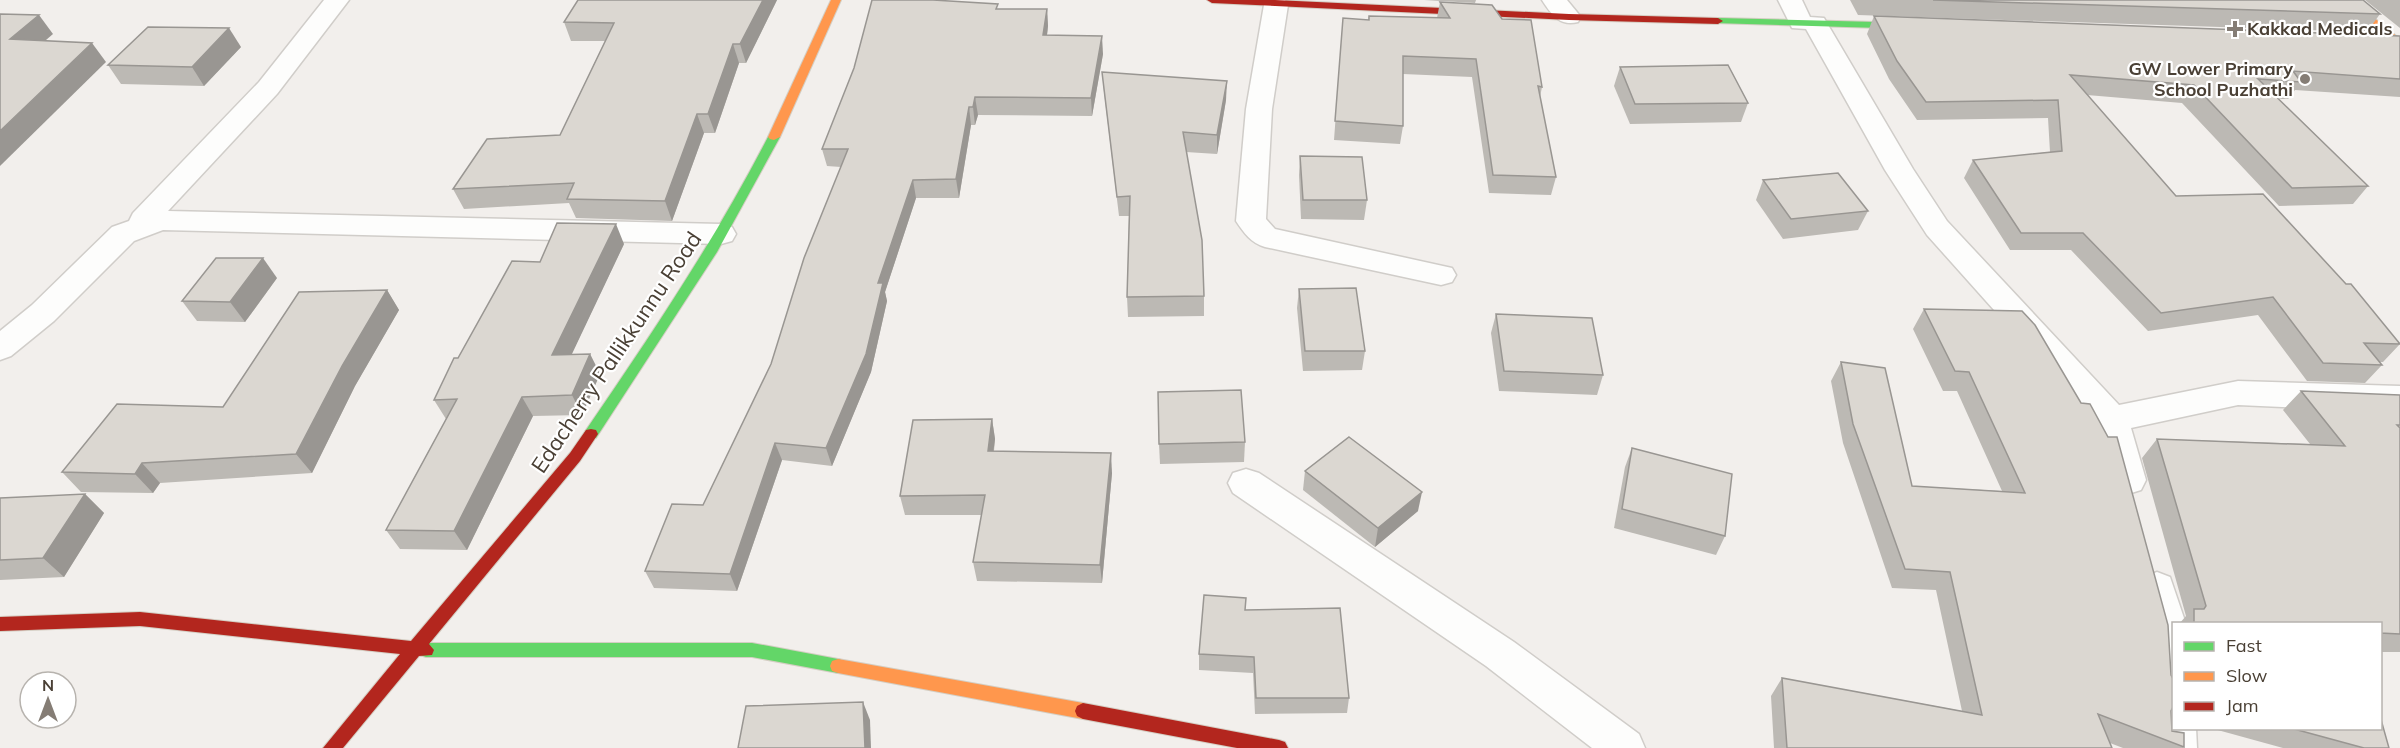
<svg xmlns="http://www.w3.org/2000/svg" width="2400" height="748" font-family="Mulish,sans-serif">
	<rect width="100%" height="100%" fill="#f2efec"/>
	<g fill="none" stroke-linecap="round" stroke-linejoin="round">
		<g stroke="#d0cdc9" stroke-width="3">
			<g id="street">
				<polygon points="324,0 349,0 277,94 168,211 721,224 732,227 736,234 732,241 721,244 163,230 134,241 54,321 11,356 0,360 0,331 32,305 112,227 129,221 133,213 259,82"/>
				<path d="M1267,0H1285L1288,5L1272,109L1266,219L1275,229L1452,268L1456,275L1452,282L1441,285L1265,247C1251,243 1244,233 1236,221L1246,109L1264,5Z"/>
				<path d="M1542,0H1567L1581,17L1578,22C1560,27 1551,14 1542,0Z"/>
				<polygon points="1778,0 1802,0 1810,17 1824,18 1913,169 1947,221 2119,405 2238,381 2400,386 2400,412 2238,405 2131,428 2146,480 2141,490 2128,494 2115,490 2110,480 2096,424 1927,235 1885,170 1806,29 1792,28"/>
				<polygon points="1246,469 1259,473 1514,642 1639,734 1645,748 1592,748 1486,666 1233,493 1228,483 1233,473"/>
				<polygon points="2157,572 2170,577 2186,624 2174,624 2174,728 2196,728 2197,748 2155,748 2154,728 2160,715 2173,710 2160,705 2154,692 2152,643 2138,588 2144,577"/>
			</g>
		</g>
		<g stroke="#d4cec3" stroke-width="2">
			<g id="fast">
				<polygon points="1718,18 1915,23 1920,26 1915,29 1714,23 1713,21"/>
				<path d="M774,134L780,137L717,252L596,438H586L584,434L586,430C651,335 715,240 768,137Z"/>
				<polygon points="426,643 752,643 838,659 844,661 846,666 844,671 838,673 752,657 426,657 420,655 418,650 420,645"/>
			</g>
		</g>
		<g stroke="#d4cec3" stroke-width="2">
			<g id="slow">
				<polygon points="831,0 841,0 780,137 774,140 770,139 768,137"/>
				<polygon points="2341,0 2352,0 2400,39 2400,47"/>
				<polygon points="838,659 1083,703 1089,706 1091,711 1089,716 1083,719 838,673 832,671 830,666 832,661"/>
			</g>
		</g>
		<g stroke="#d4cec3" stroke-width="2">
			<g id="jam">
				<polygon points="1207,0 1275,0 1569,14 1718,18 1723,21 1718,24 1569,20 1212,3"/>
				<polygon points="591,429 596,430 598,434 580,461 429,644 434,650 432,655 419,656 343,748 323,748 400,654 140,626 0,631 0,617 140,612 411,641 570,453 586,430"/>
				<polygon points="1083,703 1279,740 1285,742 1288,748 1237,748 1083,719 1077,716 1075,711 1077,706"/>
			</g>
		</g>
		<use href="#street" fill="#fdfdfc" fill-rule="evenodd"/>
		<use href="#fast" fill="#63d668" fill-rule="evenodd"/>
		<use href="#slow" fill="#ff974d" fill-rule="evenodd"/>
		<use href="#jam" fill="#b3261e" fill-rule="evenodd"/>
	</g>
	<g fill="#bcb9b4">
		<polygon points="777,0 746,63 739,63 715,133 704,133 672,221 576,218 569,203 464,209 453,189 560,135 605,41 571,41 564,22"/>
		<polygon points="1424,0 1476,0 1475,3"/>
		<polygon points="1850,0 2363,0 2380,14 2367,32 1858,15"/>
		<polygon points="2365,0 2400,0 2400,28"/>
		<polygon points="1440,2 1542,87 1540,97 1556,177 1551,195 1489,193 1472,77 1403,74 1403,126 1400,144 1334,140 1343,18 1368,20 1369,16 1437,18"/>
		<polygon points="999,9 1047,9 1048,26 1047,35 1103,54 1092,116 978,115 975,125 971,125 959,198 916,198 885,292 887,301 871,372 832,466 782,460 737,591 654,588 645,571 703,505 771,364 841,167 827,166 822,149 854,68"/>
		<polygon points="1874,16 2400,36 2400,97 2295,90 2288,99 2279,99 2368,186 2353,204 2279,206 2182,103 2087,95 2176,196 2400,344 2383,362 2379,362 2382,365 2365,383 2307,381 2258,315 2148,331 2071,250 2010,250 1964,178 1973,160 2050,152 2048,118 1917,120 1889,79 1867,34"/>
		<polygon points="241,47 204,86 121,84 108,65"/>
		<polygon points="1620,67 1748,103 1741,122 1630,124 1614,86"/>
		<polygon points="1102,72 1226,100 1217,154 1186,152 1204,296 1204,316 1128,317 1127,297 1129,216 1119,216 1104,92"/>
		<polygon points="1300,156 1367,200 1364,220 1301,219 1299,175"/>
		<polygon points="1763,180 1868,211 1858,230 1783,239 1756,200"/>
		<polygon points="624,244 571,355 590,354 600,374 582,415 533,416 467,550 400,549 386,530 446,419 434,400 458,358 540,262"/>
		<polygon points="277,278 245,322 197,321 182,301"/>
		<polygon points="1299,289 1365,351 1362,370 1303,371 1297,308"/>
		<polygon points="387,290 399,310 355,386 312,473 160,483 153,493 81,492 62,472 223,407"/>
		<polygon points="1924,309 2022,311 2171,711 2172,731 2184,747 2183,748 2123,748 2110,743 2112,748 1774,748 1771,696 1782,678 1962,711 1936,590 1892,588 1843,443 1831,381 1841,362 1912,486 2002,491 1957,391 1943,391 1913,329"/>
		<polygon points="1496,314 1603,375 1597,395 1499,391 1491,333"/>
		<polygon points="2301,391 2400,395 2400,652 2380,652 2380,624 2179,624 2186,616 2142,458 2157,439 2310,444 2283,410"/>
		<polygon points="992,419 995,439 994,451 1112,473 1102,583 977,581 973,562 982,515 905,515 900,496"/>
		<polygon points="1245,442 1244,462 1160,464 1159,444"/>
		<polygon points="1632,448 1725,536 1716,555 1614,528 1625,467"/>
		<polygon points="1305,471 1418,511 1375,547 1303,490"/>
		<polygon points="85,494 104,513 64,577 0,580 0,498"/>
		<polygon points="1245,610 1349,698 1347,713 1255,714 1253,673 1199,670 1199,654"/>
		<polygon points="2214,729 2380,729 2389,748 2283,748"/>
	</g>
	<g fill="#999692">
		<polygon points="763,0 777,0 746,63 740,44"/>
		<polygon points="1047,9 1048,26 1045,52 1043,35"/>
		<polygon points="39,15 53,34 25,58 10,39"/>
		<polygon points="229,28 241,47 204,86 192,67"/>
		<polygon points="1102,36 1103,54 1092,116 1091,98"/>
		<polygon points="92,43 106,62 0,166 0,131"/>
		<polygon points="733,44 739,63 715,133 708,114"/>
		<polygon points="1227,81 1226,100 1217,154 1217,135"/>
		<polygon points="975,97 978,115 975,125 973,107"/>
		<polygon points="969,107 971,125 959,198 956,179"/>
		<polygon points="697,114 704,133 672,221 665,201"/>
		<polygon points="913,180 916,198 885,292 887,301 871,372 832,466 826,448 878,283"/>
		<polygon points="616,224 624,244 562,375 552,355"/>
		<polygon points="263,258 277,278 245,322 230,302"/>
		<polygon points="387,290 399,310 355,386 312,473 296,454 342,366"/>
		<polygon points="590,354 600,374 582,415 572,395"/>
		<polygon points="522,397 533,416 467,550 454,531"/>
		<polygon points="992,419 995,439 991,470 988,451"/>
		<polygon points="775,443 782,460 737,591 730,574"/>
		<polygon points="1111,453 1112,473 1102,583 1100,565"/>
		<polygon points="142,463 160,483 153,493 135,474"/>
		<polygon points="1422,492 1418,511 1375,547 1378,528"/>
		<polygon points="85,494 104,513 64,577 43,558"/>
		<polygon points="863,702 870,720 871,748 865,748"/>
	</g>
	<g fill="#dbd7d1" stroke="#999692" stroke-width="1.5">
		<polygon points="578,0 763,0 740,44 733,44 708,114 697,114 665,201 567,199 574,183 453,189 487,139 560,135 614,23 564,22"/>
		<polygon points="872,0 933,0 998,4 996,9 1047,9 1043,35 1102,36 1091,98 975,97 973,107 969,107 956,179 913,180 878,283 883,283 866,354 826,448 775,443 730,574 645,571 672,504 703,505 771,364 804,258 848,149 822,149 854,68"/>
		<polygon points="1933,0 2363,0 2380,14"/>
		<polygon points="1440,2 1492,5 1502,19 1531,20 1542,87 1538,86 1556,177 1493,175 1476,59 1403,56 1403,126 1335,121 1343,18 1369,20 1369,16 1450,18"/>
		<polygon points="0,14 39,15 10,39 92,43 0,131"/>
		<polygon points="1874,16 2400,36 2400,79 2293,71 2301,82 2258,79 2368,186 2292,188 2194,85 2070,75 2176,196 2263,194 2346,284 2351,284 2400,344 2364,343 2382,365 2323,363 2273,297 2161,313 2083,233 2021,233 1973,160 2062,151 2058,100 1926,102 1897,61"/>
		<polygon points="148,27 229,28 192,67 108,65"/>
		<polygon points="1728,65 1748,103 1635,104 1620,67"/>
		<polygon points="1102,72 1227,81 1217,135 1183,132 1202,240 1204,296 1127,297 1130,196 1117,197"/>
		<polygon points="1300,156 1362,157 1367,200 1303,200"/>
		<polygon points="1838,173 1868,211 1791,219 1763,180"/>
		<polygon points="557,223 616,224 552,355 590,354 572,395 522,397 454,531 386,530 457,399 434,400 454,358 458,358 512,261 540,262"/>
		<polygon points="216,258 263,258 230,302 182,301"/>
		<polygon points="1356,288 1365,351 1305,351 1299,289"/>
		<polygon points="387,290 342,366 296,454 142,463 135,474 62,472 117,404 223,407 299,292"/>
		<polygon points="1924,309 2022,311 2035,325 2081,403 2090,404 2108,437 2117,437 2168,625 2171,675 2174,681 2174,705 2171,711 2172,731 2184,733 2184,747 2098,714 2112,748 1787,748 1782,678 1982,715 1950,572 1905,569 1853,424 1841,362 1885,368 1912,486 2025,493 1969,372 1955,371"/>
		<polygon points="1496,314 1592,318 1603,375 1504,371"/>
		<polygon points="1241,390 1245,442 1159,444 1158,392"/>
		<polygon points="2301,391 2400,395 2400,425 2397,425 2400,428 2400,634 2380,633 2380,624 2194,624 2194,609 2204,609 2206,606 2157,439 2345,446"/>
		<polygon points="992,419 988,451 1111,453 1100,565 973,562 985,495 900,496 913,420"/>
		<polygon points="1349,437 1422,492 1378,528 1305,471"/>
		<polygon points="1632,448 1732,474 1725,536 1622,509"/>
		<polygon points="85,494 43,558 0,560 0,498"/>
		<polygon points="1204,595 1246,598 1245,610 1340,608 1349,698 1256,698 1254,657 1199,654"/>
		<polygon points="863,702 865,748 738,748 746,706"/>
		<polygon points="2380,716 2389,748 2364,748 2294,729 2380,729"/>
	</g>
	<g fill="#857d75" stroke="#fff" stroke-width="2">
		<path d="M2232 20h6v6h6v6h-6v6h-6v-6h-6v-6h6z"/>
		<circle cx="2305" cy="79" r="6"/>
	</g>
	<g text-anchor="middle" stroke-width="4.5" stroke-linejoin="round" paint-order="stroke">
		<g font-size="18" font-weight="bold" fill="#4a4035" stroke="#fff" text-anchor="start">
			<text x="2247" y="35">Kakkad Medicals</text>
			<text x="2293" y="75" text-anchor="end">GW Lower Primary<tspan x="2293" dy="21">School Puzhathi</tspan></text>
		</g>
		<g font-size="22" fill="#4a4035" stroke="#fff">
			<text transform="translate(616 352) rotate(-56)" y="8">Edacherry Pallikkunnu Road</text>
		</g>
	</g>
	<rect x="2172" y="622" width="210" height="108" fill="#ffffff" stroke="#b7b3ae" stroke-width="1.5"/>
	<rect x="2184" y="642" width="30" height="9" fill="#63d668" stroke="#b7b3ae" stroke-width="1.5"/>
	<text x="2226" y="652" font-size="18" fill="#4a4035">Fast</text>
	<rect x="2184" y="672" width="30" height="9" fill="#ff974d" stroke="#b7b3ae" stroke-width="1.5"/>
	<text x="2226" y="682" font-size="18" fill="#4a4035">Slow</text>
	<rect x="2184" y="702" width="30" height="9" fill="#b3261e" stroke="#b7b3ae" stroke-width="1.5"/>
	<text x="2226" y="712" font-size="18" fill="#4a4035">Jam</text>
	<g transform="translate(48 700)"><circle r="28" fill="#ffffff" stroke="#b7b3ae" stroke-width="1.5"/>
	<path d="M0-4.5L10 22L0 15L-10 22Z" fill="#857d75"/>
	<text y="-9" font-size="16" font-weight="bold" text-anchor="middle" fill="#4a4035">N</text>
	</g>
</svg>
